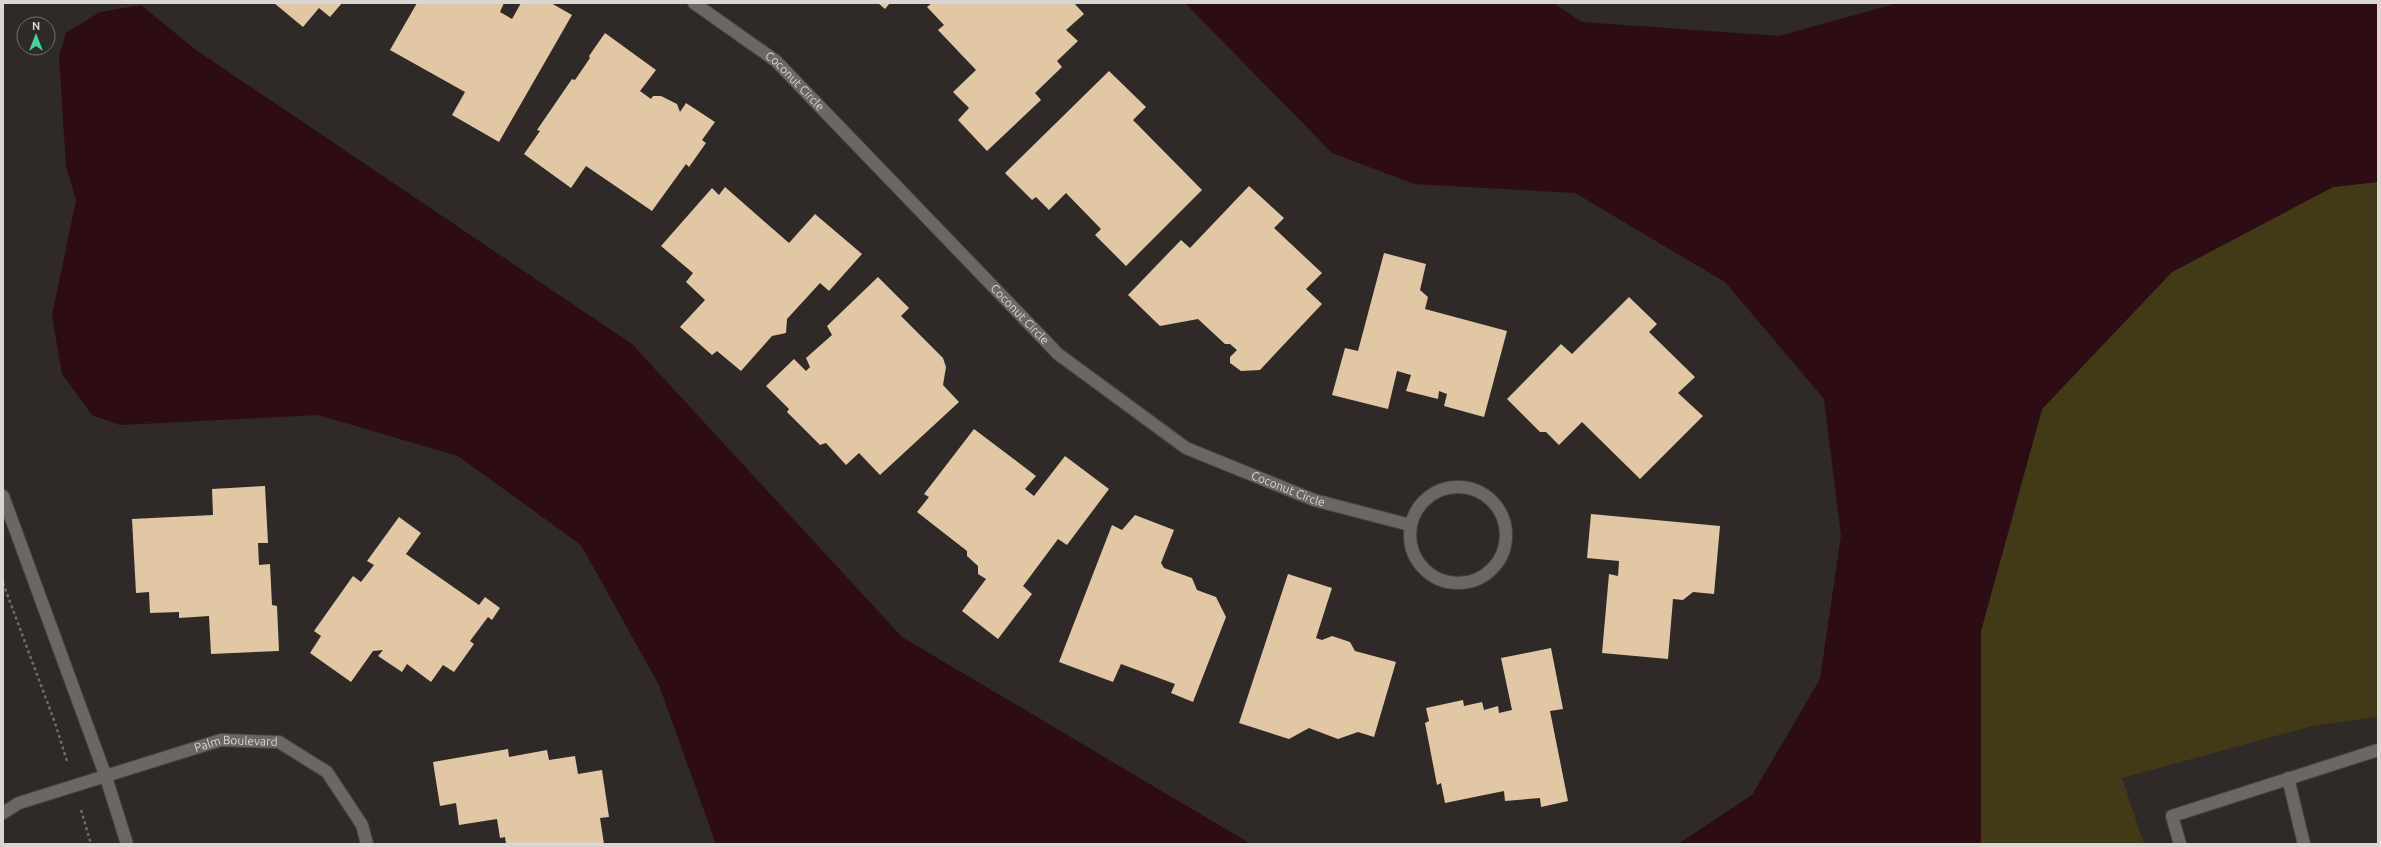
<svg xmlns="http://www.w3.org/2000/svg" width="2381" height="847" font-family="Ubuntu,sans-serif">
	<rect width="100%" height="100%" fill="#2f2a27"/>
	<polygon fill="#423a17" points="2378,182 2378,717 2312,726 2122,778 2144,844 1981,844 1981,631 2042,409 2172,272 2333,187"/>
	<g fill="#2d0c14">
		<polygon points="1185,3 1553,3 1582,22 1779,36 1898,3 2378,3 2378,182 2333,187 2172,272 2042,409 1981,631 1981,844 1678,844 1752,795 1820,679 1841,535 1824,399 1725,282 1575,193 1414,184 1332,153"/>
		<polygon points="141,5 196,50 632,344 902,637 1251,844 716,844 659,685 581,545 458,456 318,415 120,425 92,415 62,374 52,316 76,200 66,166 59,56 66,33 100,12"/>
	</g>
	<g fill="#e1c7a4">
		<polygon points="274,3 342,3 330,17 319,8 303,27"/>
		<polygon points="417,3 504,3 500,12 512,19 521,3 551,3 572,15 499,142 452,115 465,92 390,50"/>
		<polygon points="878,3 890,3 885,9"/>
		<polygon points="932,3 1074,3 1084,14 1066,30 1078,41 1057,61 1062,67 1035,93 1041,100 987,151 958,120 969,108 953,92 976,70 938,30 944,25 927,7"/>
		<polygon points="605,33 656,70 640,91 651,99 653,96 661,96 677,104 680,112 686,103 715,122 702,140 706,143 689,167 686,164 652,211 586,166 571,188 524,154 540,131 537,130 572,79 575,80 590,58 589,56"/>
		<polygon points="1109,71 1146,107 1133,120 1202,190 1126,266 1095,235 1101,229 1066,193 1049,210 1036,197 1032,200 1005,173"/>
		<polygon points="1249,186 1284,218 1274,228 1322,273 1306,289 1322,304 1260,370 1241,371 1230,363 1230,357 1237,350 1230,344 1225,344 1198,319 1160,326 1128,295 1181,240 1190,248"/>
		<polygon points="725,187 789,243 815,214 862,254 829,291 820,283 787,319 786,333 772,336 741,371 717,351 712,355 680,327 705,300 686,282 693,273 661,246 712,188 719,195"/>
		<polygon points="1384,253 1426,264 1420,290 1428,297 1425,309 1507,331 1484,417 1444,406 1447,394 1439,391 1438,399 1406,391 1411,375 1397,371 1388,409 1332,395 1345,348 1358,351"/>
		<polygon points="878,277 909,308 901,316 943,358 946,367 943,385 959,402 880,475 859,453 846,465 826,443 820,445 787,412 789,409 766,386 794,359 806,371 810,367 806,358 832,335 827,326"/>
		<polygon points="1629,297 1657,324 1649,332 1695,377 1678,393 1703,416 1640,479 1582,422 1559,445 1546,432 1540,432 1507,399 1561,344 1572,354"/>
		<polygon points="974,429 1036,476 1025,489 1034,496 1065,456 1109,489 1067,545 1058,539 1023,586 1032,594 998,639 962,611 986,579 978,574 978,566 967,556 967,551 917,512 929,497 924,494"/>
		<polygon points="265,486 268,543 258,543 259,565 270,564 272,605 277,606 279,651 211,654 209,616 179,618 179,612 150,613 149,592 136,593 132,519 213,515 212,489"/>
		<polygon points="1591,514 1720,526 1714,594 1693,592 1683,600 1673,599 1668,659 1602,653 1609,574 1618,576 1619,561 1587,558"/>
		<polygon points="1135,515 1174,530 1161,563 1164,568 1192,578 1197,590 1216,597 1226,617 1193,702 1171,693 1175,684 1121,664 1113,682 1059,662 1112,525 1122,530"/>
		<polygon points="399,517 421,533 406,554 479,605 485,597 500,608 492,620 488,617 470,641 474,644 454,672 443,665 431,682 407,664 402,672 378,656 383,650 373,651 351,682 310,653 321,636 314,631 353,576 361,582 374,565 367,561"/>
		<polygon points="1288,574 1332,588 1316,638 1322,640 1332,636 1350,642 1355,651 1396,662 1374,737 1358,732 1338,739 1309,728 1289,739 1239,723"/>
		<polygon points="1551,648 1563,709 1550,711 1568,801 1541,807 1540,798 1505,801 1504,791 1445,803 1441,783 1437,785 1425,723 1429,721 1426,708 1463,700 1464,706 1482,702 1484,710 1498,706 1499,713 1512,710 1501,658"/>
		<polygon points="508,749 509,757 547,750 549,760 575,756 578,774 602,770 609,817 600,818 604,844 506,844 505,837 500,838 497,819 459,825 456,803 440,806 433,762"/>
	</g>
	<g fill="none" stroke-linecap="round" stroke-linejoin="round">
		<g stroke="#494643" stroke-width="14">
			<g id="minor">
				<path id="s1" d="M694,3L776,61L1058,354L1186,448L1314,500L1410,525"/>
				<circle cx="1458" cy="535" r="48"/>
				<polyline points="3,496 106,777 127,844"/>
				<polyline points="2288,778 2304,844"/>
				<path id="s2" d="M3,813L19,803L221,740L279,742L327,772L362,825L367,844"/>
				<polyline points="2180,844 2172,816 2378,750"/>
			</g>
		</g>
		<g stroke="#716c6a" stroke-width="2.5" stroke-dasharray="3 3" stroke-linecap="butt">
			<polyline points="3,583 55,723 67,761"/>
			<polyline points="81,810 91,844"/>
		</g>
		<use href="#minor" stroke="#6d6764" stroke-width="12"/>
	</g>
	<g text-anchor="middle" stroke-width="4" stroke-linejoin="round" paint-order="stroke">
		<g font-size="12" fill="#d9d6d4" stroke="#2f2a27">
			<text dy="4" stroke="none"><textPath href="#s1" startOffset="128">Coconut Circle</textPath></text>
			<text dy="4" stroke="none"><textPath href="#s1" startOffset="452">Coconut Circle</textPath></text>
			<text dy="4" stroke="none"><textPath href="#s1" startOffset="776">Coconut Circle</textPath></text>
			<text dy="4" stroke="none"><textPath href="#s2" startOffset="245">Palm Boulevard</textPath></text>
		</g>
	</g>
	<rect width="2381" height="847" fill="none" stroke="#d9d6d4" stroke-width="8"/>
	<g transform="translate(36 36)"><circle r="19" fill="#2f2a27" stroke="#736f6c"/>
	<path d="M0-3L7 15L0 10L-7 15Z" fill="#46d49e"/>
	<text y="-6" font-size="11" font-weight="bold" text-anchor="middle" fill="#d9d6d4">N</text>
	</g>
</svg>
